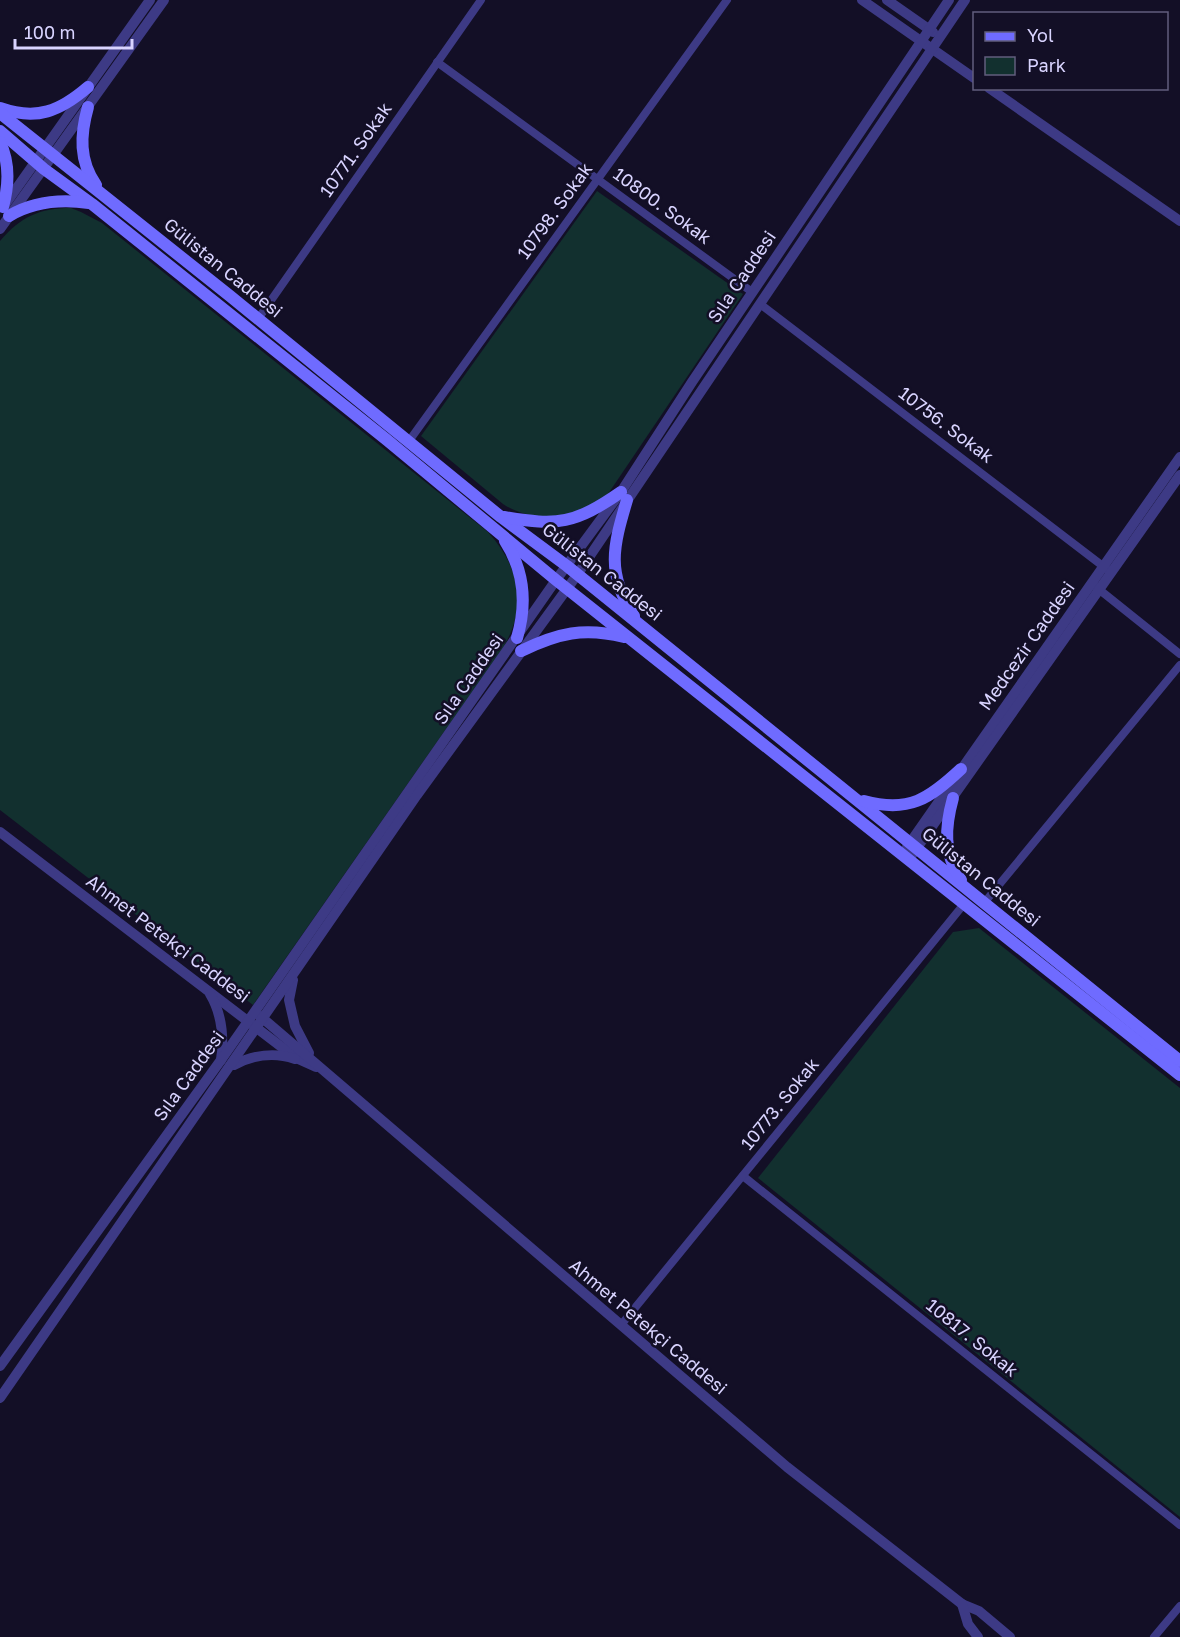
<svg xmlns="http://www.w3.org/2000/svg" width="1180" height="1637" font-family="'Golos Text',sans-serif">
	<rect width="100%" height="100%" fill="#130f26"/>
	<g fill="#12302f">
		<path d="M597,191L743,294L608,494C577,517 537,526 503,504L421,436Z"/>
		<path d="M71,208L81,212L102,223L488,532C519,566 528,605 504,646L253,1005L0,810V241C20,217 40,208 71,208Z"/>
		<polygon points="979,928 1180,1088 1180,1517 758,1178 953,932"/>
	</g>
	<g fill="none" stroke-linecap="round" stroke-linejoin="round">
		<g stroke="#3d3a85" stroke-width="8">
			<polyline points="437,62 752,292"/>
			<polyline points="760,304 1108,570"/>
			<polyline points="258,319 481,0"/>
			<polyline points="409,441 727,0"/>
			<polyline points="1096,587 1180,654"/>
			<polyline points="984,903 1180,665"/>
			<polyline points="743,1176 1180,1525"/>
			<polyline points="621,1325 964,904"/>
			<polyline points="1154,1637 1180,1606"/>
		</g>
		<g stroke="#3d3a85" stroke-width="10">
			<polyline points="862,0 974,78"/>
			<polyline points="887,0 933,32"/>
			<polyline points="989,88 1180,221"/>
			<polyline points="4,206 150,0"/>
			<polyline points="0,229 164,0"/>
			<polyline points="0,832 296,1058 316,1067"/>
			<polyline points="907,847 1180,457"/>
			<polyline points="909,859 1180,475"/>
			<polyline points="293,980 289,1000 295,1026 309,1053"/>
			<path d="M210,994C222,1014 224,1037 221,1060"/>
			<polyline points="260,1016 787,1467 962,1604 979,1611 1010,1637"/>
			<path d="M234,1065C253,1055 275,1052 295,1059"/>
			<polyline points="0,1366 221,1060 556,580 621,492 692,382 949,0"/>
			<polyline points="0,1398 417,795 577,575 965,0"/>
			<polyline points="962,1604 968,1624 978,1637"/>
		</g>
		<g stroke="#6f6bff" stroke-width="12">
			<path d="M88,107C80,135 79,161 96,185"/>
			<path d="M0,108C37,121 60,111 88,87"/>
			<polyline points="0,113 230,296 501,517 567,566 1180,1061"/>
			<polyline points="0,131 44,169 92,204 387,440 556,580 1180,1075"/>
			<path d="M0,142C10,163 9,185 3,207"/>
			<path d="M9,216C34,201 61,199 89,203"/>
			<path d="M627,500C613,547 606,573 634,616"/>
			<path d="M504,517C558,526 575,524 621,492"/>
			<path d="M505,541C525,572 527,604 517,638"/>
			<path d="M521,651C558,633 584,627 624,637"/>
			<path d="M953,798C945,827 943,853 961,880"/>
			<path d="M864,801C909,813 929,799 961,769"/>
		</g>
	</g>
	<g text-anchor="middle" stroke-width="5" stroke-linejoin="round" paint-order="stroke">
		<g font-size="18" fill="#d9d4ff" stroke="#130f26">
			<text transform="translate(356 150) rotate(-55)" y="6">10771. Sokak</text>
			<text transform="translate(662 206) rotate(36)" y="6">10800. Sokak</text>
			<text transform="translate(555 211) rotate(-54)" y="6">10798. Sokak</text>
			<text transform="translate(223 268) rotate(39)" y="6">Gülistan Caddesi</text>
			<text transform="translate(742 277) rotate(-56)" y="6">Sıla Caddesi</text>
			<text transform="translate(946 425) rotate(37)" y="6">10756. Sokak</text>
			<text transform="translate(602 572) rotate(38)" y="6">Gülistan Caddesi</text>
			<text transform="translate(1027 646) rotate(-55)" y="6">Medcezir Caddesi</text>
			<text transform="translate(469 679) rotate(-55)" y="6">Sıla Caddesi</text>
			<text transform="translate(981 877) rotate(39)" y="6">Gülistan Caddesi</text>
			<text transform="translate(168 939) rotate(37)" y="6">Ahmet Petekçi Caddesi</text>
			<text transform="translate(189 1076) rotate(-54)" y="6">Sıla Caddesi</text>
			<text transform="translate(780 1104) rotate(-51)" y="6">10773. Sokak</text>
			<text transform="translate(648 1327) rotate(40)" y="6">Ahmet Petekçi Caddesi</text>
			<text transform="translate(972 1338) rotate(39)" y="6">10817. Sokak</text>
		</g>
	</g>
	<rect x="973" y="12" width="195" height="78" fill="#130f26" stroke="#625e7d" stroke-width="1.5"/>
	<rect x="985" y="32" width="30" height="9" fill="#6f6bff" stroke="#625e7d" stroke-width="1.5"/>
	<text x="1027" y="42" font-size="18" fill="#d9d4ff">Yol</text>
	<rect x="985" y="57" width="30" height="18" fill="#12302f" stroke="#625e7d" stroke-width="1.5"/>
	<text x="1027" y="72" font-size="18" fill="#d9d4ff">Park</text>
	<path d="M15 39v9h117v-9" fill="none" stroke="#d9d4ff" stroke-width="3"/>
	<text x="24" y="39" font-size="18" fill="#d9d4ff" stroke="#130f26" stroke-width="4.5" paint-order="stroke">100 m</text>
</svg>
